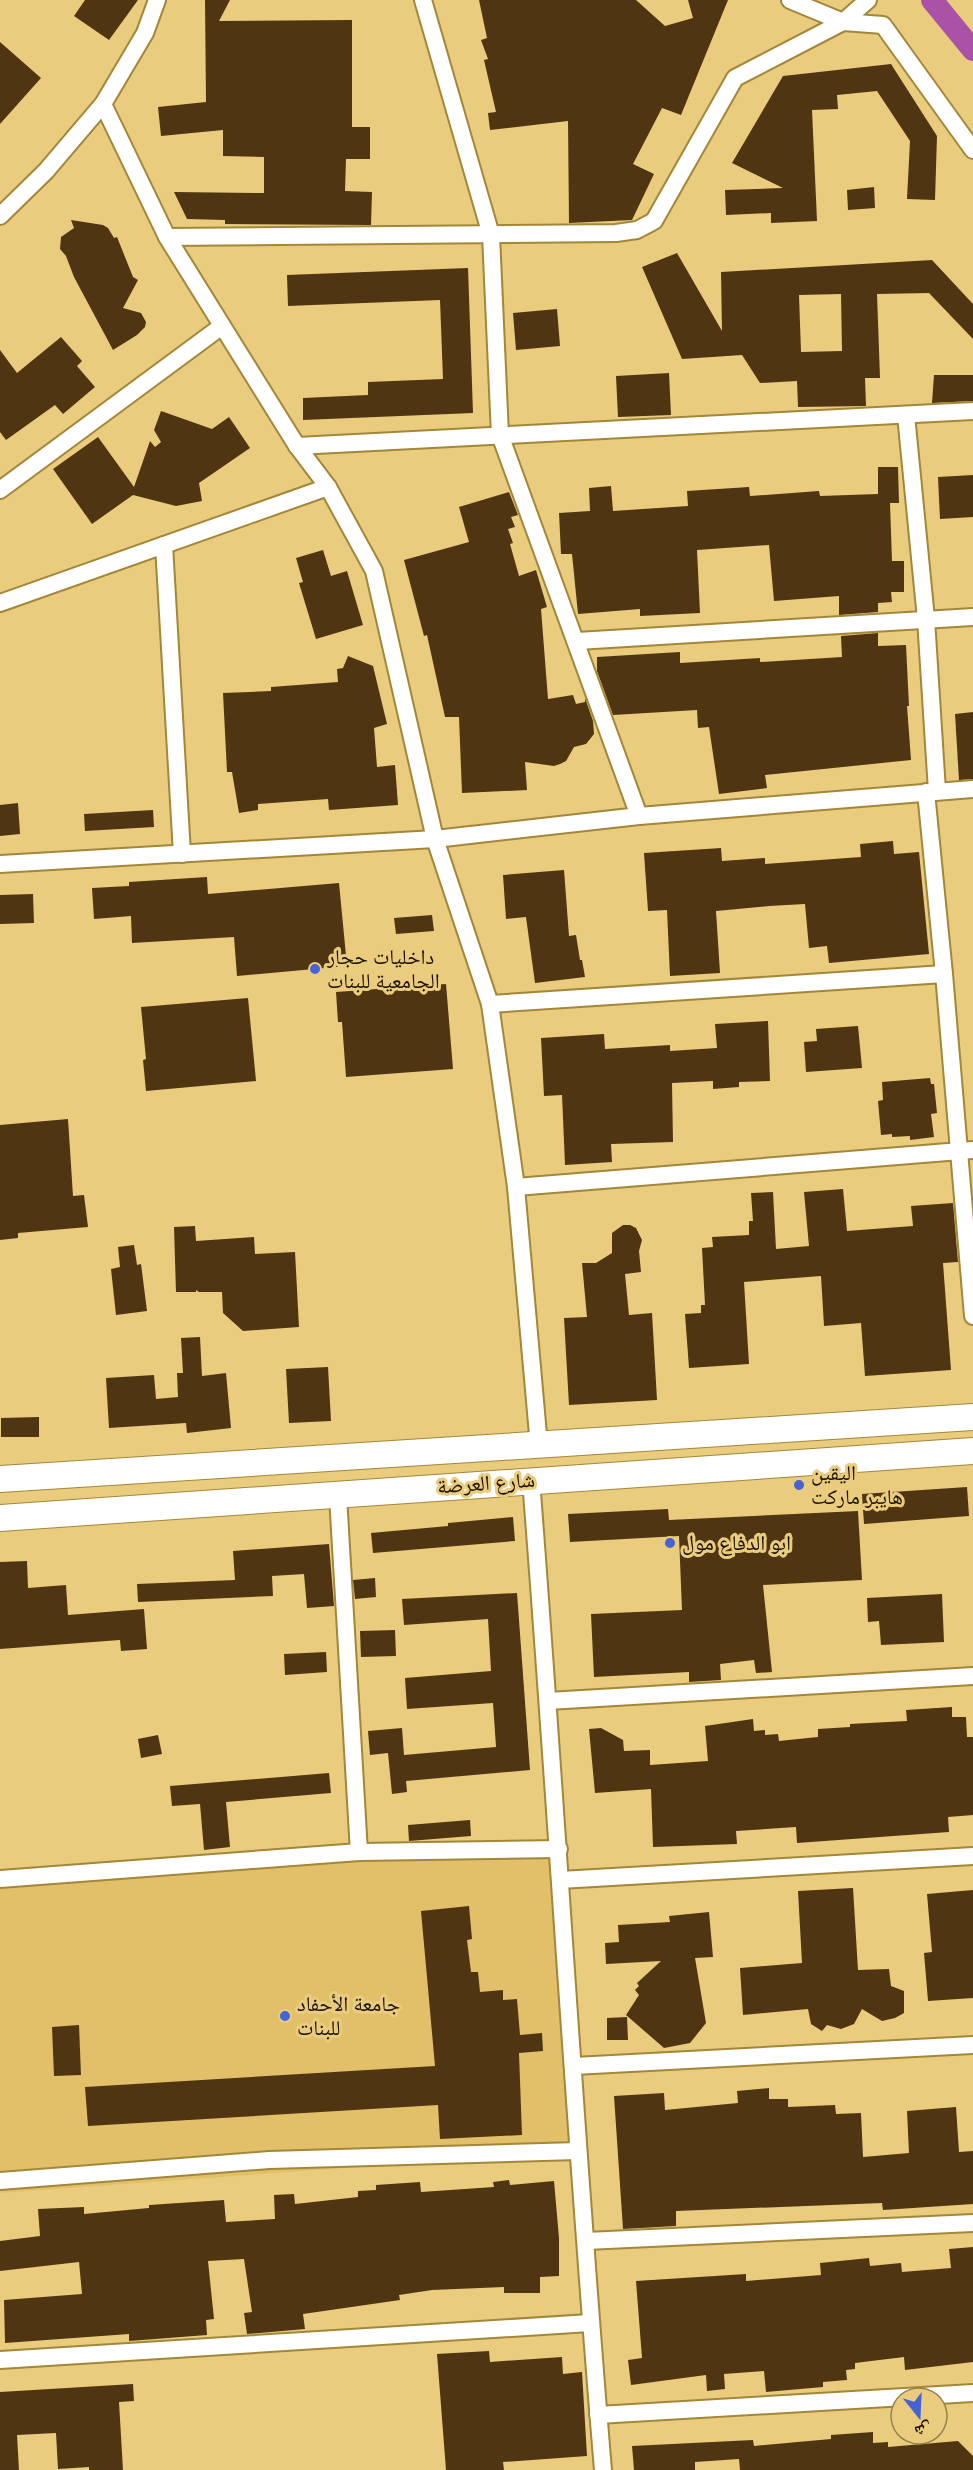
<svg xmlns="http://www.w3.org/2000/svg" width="973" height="2470" font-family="Figtree,'Noto Naskh Arabic',sans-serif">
	<rect width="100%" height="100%" fill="#eacc7e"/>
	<polygon fill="#e1c069" points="559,1849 578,2151 0,2193 0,1881"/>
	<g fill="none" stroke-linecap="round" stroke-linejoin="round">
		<polyline stroke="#aa53a6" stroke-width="22" points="932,0 973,50"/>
	</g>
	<g fill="#503513" fill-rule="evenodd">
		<polygon points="85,0 138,0 109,40 74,16"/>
		<polygon points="205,0 230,0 219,21 352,20 352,127 370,127 370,159 346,159 345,191 372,192 371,225 225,224 225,220 187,219 174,192 264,193 264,157 223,156 223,130 161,136 158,107 206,102"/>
		<polygon points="479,0 636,0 665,26 693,18 688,0 728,0 681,115 662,108 633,164 654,174 632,220 569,223 568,121 490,130 488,113 496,112 484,60 488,59 481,40 487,38"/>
		<polygon points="0,42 41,78 0,124"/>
		<polygon points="891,64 937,136 935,200 907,199 910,141 877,91 837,95 838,109 812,110 817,221 771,223 771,213 726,215 725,190 783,188 732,163 783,76"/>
		<polygon points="874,187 875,208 848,210 847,190"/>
		<polygon points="71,220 103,225 108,228 114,238 117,237 133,277 138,280 123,308 141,313 146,322 145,327 137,335 113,350 74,277 66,256 60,249 61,237 74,228"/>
		<path d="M677,253L722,331L721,272L932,260L973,304V339L929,293L877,294L880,378H865L866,406L798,407L797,381L760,383L742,355L682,359L642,267ZM841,294L842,351L801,352L799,295Z"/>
		<polygon points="468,268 473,413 303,420 303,398 368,395 368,382 443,379 440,300 288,306 287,275"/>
		<polygon points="557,309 560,346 516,350 513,313"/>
		<polygon points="61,337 82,361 77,366 95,387 63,414 55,405 6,440 0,432 0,350 17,373"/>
		<polygon points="669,373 671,415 618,417 616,376"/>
		<polygon points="934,375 973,375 973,401 932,403"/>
		<polygon points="161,411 212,429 229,417 250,448 199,483 202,501 176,506 133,495 92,524 53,469 98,437 134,487 150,441 155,447 161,442 154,430"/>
		<polygon points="878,467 898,467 899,503 890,503 892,561 904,561 904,592 891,592 892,602 878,603 878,612 839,615 839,596 774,601 769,545 697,550 700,613 640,616 640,609 578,614 572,554 561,554 559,513 590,511 589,488 611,486 613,511 688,506 687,491 749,487 750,496 819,491 820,496 878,494"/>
		<polygon points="973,475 973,517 940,519 938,477"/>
		<polygon points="509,492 518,515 511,517 515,527 508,529 513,543 510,544 519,576 536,570 547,607 541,609 548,699 573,695 576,704 585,702 585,698 593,721 594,734 586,744 574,747 566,761 560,764 554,766 525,762 527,790 462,793 459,717 445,717 427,635 424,636 404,560 469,542 459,507"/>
		<polygon points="323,550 331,576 347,571 363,625 316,639 299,583 303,582 296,558"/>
		<polygon points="878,633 878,646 906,645 909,706 907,706 911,760 765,775 767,788 719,794 709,727 698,728 697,710 613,715 597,671 597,657 680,652 680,663 760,658 760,662 842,657 841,636"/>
		<polygon points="348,656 373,666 387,724 374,728 377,767 395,765 398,805 329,810 328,799 258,804 258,810 239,813 232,772 227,772 223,693 271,691 271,687 338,682 337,669 343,668"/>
		<polygon points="973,712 973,779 959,780 955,714"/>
		<polygon points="18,803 20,834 0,836 0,805"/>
		<polygon points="153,810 154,827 85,831 84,814"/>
		<polygon points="893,841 894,854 919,852 929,954 829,963 827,946 809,948 805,904 769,906 716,911 720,973 670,976 667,910 648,911 644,853 721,848 722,861 765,858 765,864 861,857 860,844"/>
		<polygon points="564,870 569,936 576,935 580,960 582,960 585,977 535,983 526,917 506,919 503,875"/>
		<polygon points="207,877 208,894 339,883 347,966 237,976 234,937 132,943 131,916 94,919 92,888 129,886 129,882"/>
		<polygon points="33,894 34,923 0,924 0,895"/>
		<polygon points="432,915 434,931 396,934 394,918"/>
		<polygon points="446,984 453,1069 346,1077 342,1022 338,1022 336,992"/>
		<polygon points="248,998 256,1081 146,1091 143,1060 146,1059 141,1007"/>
		<polygon points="768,1021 770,1081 739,1082 739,1087 713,1089 713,1081 672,1083 673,1142 611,1144 612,1162 565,1165 562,1095 544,1096 541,1038 604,1034 605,1049 670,1045 670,1051 717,1048 715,1024"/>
		<polygon points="858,1026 862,1068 806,1072 804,1042 817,1041 816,1029"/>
		<polygon points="930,1078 931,1084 934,1084 937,1113 931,1114 934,1137 910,1140 910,1136 892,1137 892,1134 881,1135 878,1101 883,1100 882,1082"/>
		<polygon points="68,1119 73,1196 84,1195 88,1227 18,1233 18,1238 0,1240 0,1125"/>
		<polygon points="843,1189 847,1231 913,1226 911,1206 953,1203 958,1262 943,1263 951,1370 865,1376 861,1323 824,1326 821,1276 744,1282 749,1364 689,1368 685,1314 701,1313 701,1305 705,1305 702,1248 713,1247 712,1237 749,1235 749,1221 753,1221 751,1193 773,1192 776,1249 809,1246 804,1192"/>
		<polygon points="623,1225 630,1225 636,1228 642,1240 639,1251 641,1272 625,1274 629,1315 652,1313 657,1400 569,1405 564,1318 587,1317 582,1263 596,1263 612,1253 612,1233"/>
		<polygon points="195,1226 196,1241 254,1237 255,1254 295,1252 299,1327 243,1331 223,1313 222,1292 199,1292 196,1290 196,1292 176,1292 174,1227"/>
		<polygon points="134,1245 137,1265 141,1264 147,1311 116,1315 111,1269 120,1267 118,1247"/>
		<polygon points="200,1337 202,1376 226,1373 231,1428 187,1433 186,1423 109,1428 106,1378 154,1375 156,1399 178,1397 177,1373 183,1373 181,1338"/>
		<polygon points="328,1367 331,1421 289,1423 286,1369"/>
		<polygon points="39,1417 39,1437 1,1437 1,1418"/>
		<polygon points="967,1487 969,1516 864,1524 862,1494"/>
		<polygon points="668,1509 669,1520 858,1511 862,1580 763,1585 772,1672 756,1673 754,1660 720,1664 721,1680 689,1682 689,1672 594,1677 591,1614 682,1610 679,1536 570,1542 568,1514"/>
		<polygon points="513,1517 515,1541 373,1553 371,1533 448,1526 448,1523"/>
		<polygon points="329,1544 334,1606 307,1608 304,1574 272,1576 273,1596 138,1602 137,1584 235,1580 233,1551"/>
		<polygon points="27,1561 28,1588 66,1585 68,1615 144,1609 147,1649 121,1651 120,1640 0,1649 0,1562"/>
		<polygon points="375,1578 376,1597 355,1599 353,1580"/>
		<polygon points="517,1593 530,1770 406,1781 407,1792 392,1794 388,1753 370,1755 368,1731 402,1728 404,1755 496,1747 493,1703 407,1709 405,1678 491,1671 488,1619 404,1625 402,1599"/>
		<polygon points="942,1594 944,1642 881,1645 879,1621 868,1622 867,1598"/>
		<polygon points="395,1630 396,1656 361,1657 360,1631"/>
		<polygon points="326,1652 327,1672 285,1675 284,1654"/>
		<polygon points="952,1707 952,1717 966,1717 967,1737 973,1737 973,1815 948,1817 949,1832 797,1843 796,1827 736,1831 737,1844 653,1847 651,1789 595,1793 589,1729 601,1728 623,1740 624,1751 650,1750 650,1765 708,1761 705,1726 753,1719 754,1731 765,1730 765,1735 778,1734 779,1741 818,1737 818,1729 850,1727 850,1724 907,1721 906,1710"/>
		<polygon points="158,1735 162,1754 141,1758 138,1739"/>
		<polygon points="329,1773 331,1793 226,1802 230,1847 204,1850 200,1804 172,1806 170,1786"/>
		<polygon points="470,1820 471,1836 409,1841 408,1825"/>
		<polygon points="853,1888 858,1970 889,1969 891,1986 904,1991 904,2013 895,2018 882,2021 862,2009 854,2024 841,2029 827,2025 822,2031 811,2024 808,2009 743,2015 740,1968 802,1963 798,1891"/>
		<polygon points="973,1890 973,1998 928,2001 924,1953 932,1952 927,1894"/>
		<polygon points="469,1906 472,1939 467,1940 471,1972 478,1972 480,1992 503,1990 503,2000 517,1999 520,2035 542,2033 543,2051 519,2053 522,2135 440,2139 438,2105 88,2126 85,2087 435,2066 421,1911"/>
		<polygon points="709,1912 713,1957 695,1958 706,2023 690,2043 664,2048 626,2015 639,1995 635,1990 639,1986 637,1983 661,1961 606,1964 605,1943 619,1942 618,1925 670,1922 669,1916"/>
		<polygon points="627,2017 628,2040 607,2040 607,2018"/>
		<polygon points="79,2025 81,2075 54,2076 52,2027"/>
		<polygon points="769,2088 769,2099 788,2099 788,2107 835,2105 836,2114 861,2113 863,2157 909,2153 907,2111 956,2107 959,2152 973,2151 973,2204 883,2210 882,2203 676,2211 676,2226 623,2229 614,2096 664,2093 665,2110 738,2103 737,2091"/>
		<polygon points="509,2180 510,2185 554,2181 559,2238 559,2276 540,2277 540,2293 504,2293 504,2287 432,2290 399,2295 400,2300 303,2314 305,2329 247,2334 244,2313 252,2312 244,2259 208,2261 214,2319 206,2320 207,2335 129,2341 129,2334 5,2343 4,2300 82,2294 79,2262 0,2271 0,2241 40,2236 38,2209 84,2207 84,2214 149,2208 149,2205 224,2200 226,2222 275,2219 274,2195 294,2194 295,2204 358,2197 358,2191 376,2190 376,2185 420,2182 421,2192 494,2187 493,2182"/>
		<polygon points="973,2247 973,2362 905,2370 904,2357 855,2363 855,2369 846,2370 847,2380 823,2382 823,2387 766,2392 764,2371 724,2374 725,2389 707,2391 706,2375 631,2385 628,2360 642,2358 636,2281 746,2274 746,2281 821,2275 820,2263 869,2258 870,2266 901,2263 902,2272 951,2268 949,2249"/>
		<polygon points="489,2351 490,2362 562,2357 563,2374 582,2372 587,2456 503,2462 504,2470 446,2470 437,2354"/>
		<polygon points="133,2384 134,2401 119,2402 123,2470 89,2470 89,2467 58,2469 56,2433 17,2435 19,2470 0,2470 0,2392"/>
		<polygon points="873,2432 873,2443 888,2442 888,2447 958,2441 973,2456 973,2470 740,2470 739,2459 695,2462 695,2470 634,2470 632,2446 753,2440 754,2446 831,2439 831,2435"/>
	</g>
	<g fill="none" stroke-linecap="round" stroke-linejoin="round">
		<g stroke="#a38638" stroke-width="20">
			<g id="street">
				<polyline points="423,0 491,235 500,435 639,816"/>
				<polyline points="790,0 843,22 883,25 973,150"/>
				<polyline points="103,104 167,237 297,446 328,487 374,571 435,839 490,1004 516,1187 539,1446"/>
				<polyline points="0,216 46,171 103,104 145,33 157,0"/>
				<polyline points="167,237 616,233 637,230 654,221 735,78 843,22 868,0"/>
				<polyline points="906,415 926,619 937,791"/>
				<polyline points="297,446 973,411"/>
				<polyline points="0,490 222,326"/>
				<polyline points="164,545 182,854"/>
				<polyline points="0,603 328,487"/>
				<polyline points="577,641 973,617"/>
				<polyline points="926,792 944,974 973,1316"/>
				<polyline points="0,864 435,839 639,816 973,789"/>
				<polyline points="490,1004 944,974"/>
				<polyline points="516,1187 973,1150"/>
				<path d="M531,1480C557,1810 575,2140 603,2470"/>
				<polyline points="338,1496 359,1852"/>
				<polyline points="548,1701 973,1676"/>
				<polyline points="0,1879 359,1852 559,1849"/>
				<polyline points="560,1880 973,1856"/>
				<polyline points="574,2066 973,2045"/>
				<polyline points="0,2181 269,2160 578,2151"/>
				<polyline points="586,2241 973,2223"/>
				<polyline points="0,2360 590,2323"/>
				<polyline points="598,2415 973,2393"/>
			</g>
		</g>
		<g stroke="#a38638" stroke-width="28">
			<g id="primary">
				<polyline points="0,1479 973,1417"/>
				<polyline points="0,1518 973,1451"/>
			</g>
		</g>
		<use href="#street" stroke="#fff" stroke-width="16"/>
		<use href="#primary" stroke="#fff" stroke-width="26"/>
	</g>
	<g fill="#4663d6" stroke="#eacc7e" stroke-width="2">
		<circle cx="315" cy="969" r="6"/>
		<circle cx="799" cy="1485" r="6"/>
		<circle cx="670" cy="1543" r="6"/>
		<circle cx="285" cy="2016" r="6"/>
	</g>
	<g text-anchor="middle" stroke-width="6" stroke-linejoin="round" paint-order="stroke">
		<g font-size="21" fill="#191000" stroke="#eacc7e" text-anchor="start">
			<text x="327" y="964">داخليات حجار<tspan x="327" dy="24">الجامعية للبنات</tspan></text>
			<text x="811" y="1480">اليقين<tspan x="811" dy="24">هايبر ماركت</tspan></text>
			<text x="682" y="1550">ابو الدفاع مول</text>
			<text x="297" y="2011">جامعة الأحفاد<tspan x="297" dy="24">للبنات</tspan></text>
		</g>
		<g font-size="21" fill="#191000" stroke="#eacc7e">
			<text transform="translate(486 1483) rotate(-4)" y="7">شارع العرضة</text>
		</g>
	</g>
	<g transform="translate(919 2416) rotate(162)"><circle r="28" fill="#eacc7e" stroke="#96814c" stroke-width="1.5"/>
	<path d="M0-4.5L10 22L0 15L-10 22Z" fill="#4663d6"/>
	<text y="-9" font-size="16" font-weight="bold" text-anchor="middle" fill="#191000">ش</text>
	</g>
</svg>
